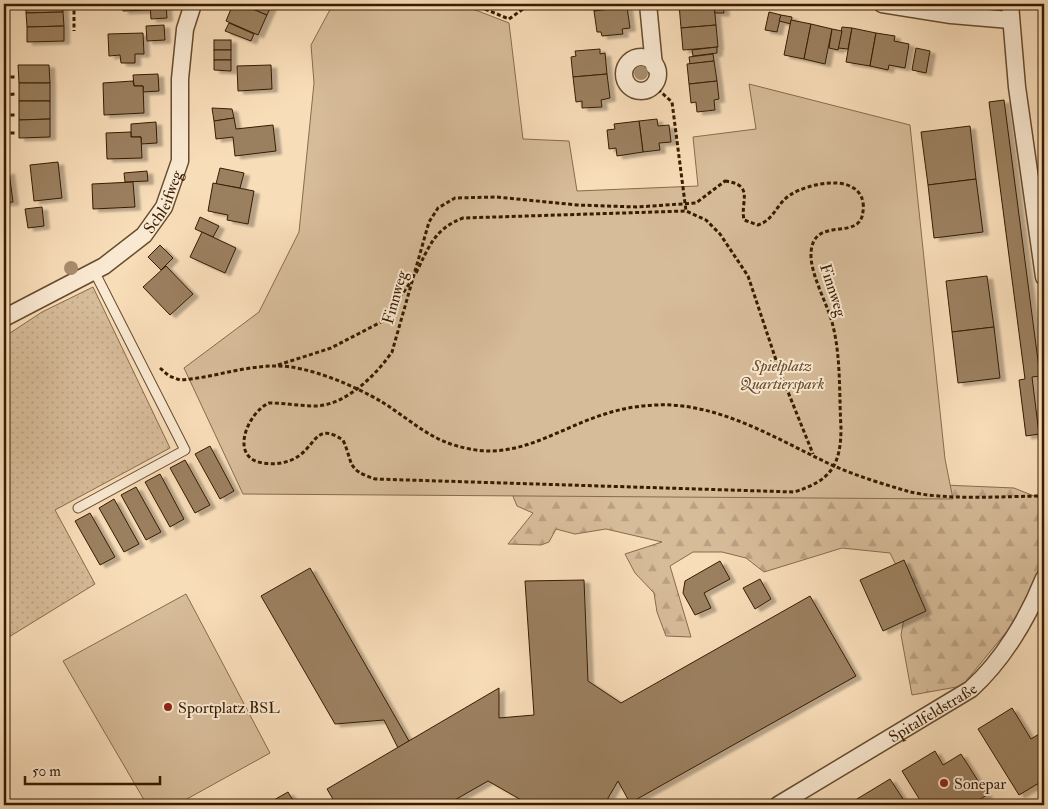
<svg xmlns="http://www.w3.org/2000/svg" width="1048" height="809" font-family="'IM FELL Double Pica',serif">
	<defs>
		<pattern id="grass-dots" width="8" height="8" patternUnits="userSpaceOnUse" patternTransform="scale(1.25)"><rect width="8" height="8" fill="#d7bc9a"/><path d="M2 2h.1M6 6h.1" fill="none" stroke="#b9a183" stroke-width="1.8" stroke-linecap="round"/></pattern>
		<pattern id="forest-firs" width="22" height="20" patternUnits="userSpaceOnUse" patternTransform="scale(1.25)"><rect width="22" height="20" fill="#d7bc9a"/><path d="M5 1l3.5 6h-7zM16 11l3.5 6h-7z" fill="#b9a183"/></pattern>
		<filter id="shadow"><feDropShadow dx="5.5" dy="3" stdDeviation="1" flood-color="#0004"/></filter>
	</defs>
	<rect width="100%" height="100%" fill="#f8ddb9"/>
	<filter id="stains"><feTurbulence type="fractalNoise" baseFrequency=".004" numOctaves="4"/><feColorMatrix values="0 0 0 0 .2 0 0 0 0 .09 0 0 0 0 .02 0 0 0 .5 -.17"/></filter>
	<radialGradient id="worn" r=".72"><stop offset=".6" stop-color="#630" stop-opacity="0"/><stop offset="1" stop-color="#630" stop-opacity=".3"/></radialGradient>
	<polygon fill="url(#grass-dots)" stroke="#876c4d" points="93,287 170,448 55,510 95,584 4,640 4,337 42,312"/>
	<polygon fill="url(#forest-firs)" stroke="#876c4d" points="849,481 1014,488 1044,500 1044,559 1017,619 962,686 912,695 901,635 909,591 890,553 842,548 764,572 746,558 722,552 693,552 670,566 691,637 666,636 657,612 654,593 635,573 625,554 662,542 606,529 575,534 556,529 549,542 541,545 508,544 533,513 517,506 510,489"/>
	<g fill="#d7bc9a" stroke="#876c4d">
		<polygon points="333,4 460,4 509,23 523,139 569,141 577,191 698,186 693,137 756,129 749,84 910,125 945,459 953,499 243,494 184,368 259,312 299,232 314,83 311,45"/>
		<polygon points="186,594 270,753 176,805 147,805 63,661"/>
	</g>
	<g fill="#9b8060" stroke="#371c00" filter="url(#shadow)">
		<polygon points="26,4 63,4 63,12 26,13"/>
		<polygon points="123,4 150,4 150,10 123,11"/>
		<polygon points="150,4 166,4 167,18 151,19"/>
		<polygon points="233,4 241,4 267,15 258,35 226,21"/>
		<polygon points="241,4 272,4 267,15"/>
		<polygon points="593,4 626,4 627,7 594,11"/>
		<polygon points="679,4 714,4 716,25 681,28"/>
		<polygon points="714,4 723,4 724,13 715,13"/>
		<polygon points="1039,4 1044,4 1044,39"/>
		<polygon points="627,7 630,28 622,29 623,34 602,36 601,32 597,32 594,11"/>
		<polygon points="63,12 64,26 27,27 26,13"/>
		<polygon points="769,12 781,15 777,32 765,30"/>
		<polygon points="781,15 792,17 791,24 779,21"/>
		<polygon points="791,20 811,24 804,59 784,55"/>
		<polygon points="229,23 254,34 251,41 225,31"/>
		<polygon points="811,24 832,29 825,64 804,59"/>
		<polygon points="164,25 165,40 147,41 146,26"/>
		<polygon points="716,25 718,47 683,50 681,28"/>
		<polygon points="64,26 64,41 27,42 27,27"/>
		<polygon points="842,27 852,28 848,49 838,48"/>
		<polygon points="852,28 876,33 870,66 846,62"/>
		<polygon points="832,29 842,31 838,50 829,48"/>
		<polygon points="143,33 144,54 135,54 135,63 121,63 120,55 109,56 108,34"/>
		<polygon points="876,33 895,36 894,41 909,44 905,68 889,65 888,70 870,66"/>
		<rect x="214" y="40" width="17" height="10"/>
		<polygon points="717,47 717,53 693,56 692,50"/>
		<polygon points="916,48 930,51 926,73 912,70"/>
		<polygon points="600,49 600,54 605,53 607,74 573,77 571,57 576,56 575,51"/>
		<rect x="214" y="50" width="17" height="10"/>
		<polygon points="713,54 714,61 690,64 689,57"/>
		<polygon points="214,60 231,60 231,71 214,70"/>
		<polygon points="714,61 717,81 689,84 687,64"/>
		<polygon points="18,65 49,65 50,83 19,83"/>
		<polygon points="271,65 272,89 238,91 237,66"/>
		<polygon points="158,74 159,91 143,92 143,86 134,86 133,75"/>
		<polygon points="607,74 610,98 601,100 602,107 582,108 582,101 576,102 573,77"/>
		<polygon points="133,81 134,86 143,86 144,113 104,115 103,83"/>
		<polygon points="717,81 719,99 714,100 715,110 697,112 696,102 691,103 689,84"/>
		<rect x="19" y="83" width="31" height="18"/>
		<polygon points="1004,100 1040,376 1032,377 1039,434 1026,436 1019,380 1025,379 989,102"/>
		<polygon points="19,101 50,101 50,119 19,120"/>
		<polygon points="212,108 232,109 234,118 214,121"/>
		<polygon points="234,118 236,129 273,125 276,151 235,156 233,137 216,139 214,121"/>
		<polygon points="50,119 50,137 19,138 19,120"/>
		<polygon points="657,119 658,126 669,125 671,142 659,143 660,150 643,152 639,121"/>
		<polygon points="639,121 643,152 617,156 616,148 609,149 607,130 615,129 614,124"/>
		<polygon points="156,122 157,143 141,144 141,137 131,137 131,124"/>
		<polygon points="970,126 976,179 928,185 921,132"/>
		<polygon points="131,132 131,137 141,137 142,158 107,159 106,133"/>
		<polygon points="58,162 62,198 34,201 30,165"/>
		<polygon points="220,168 244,173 240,188 216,184"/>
		<polygon points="9,171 13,202 4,203 4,172"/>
		<polygon points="147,171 148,181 125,182 124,173"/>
		<polygon points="976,179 983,232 934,238 928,185"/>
		<polygon points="133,182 135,207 93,209 92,184"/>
		<polygon points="213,183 254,191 248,224 227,220 228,215 208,211"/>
		<polygon points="42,207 44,226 28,228 25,209"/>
		<polygon points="200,217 219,226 213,237 195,229"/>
		<polygon points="202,232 236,248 225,273 190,257"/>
		<polygon points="160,245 173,258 161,270 148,257"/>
		<polygon points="166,266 193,294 170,315 143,287"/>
		<polygon points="987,276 994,327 952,332 946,281"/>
		<polygon points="994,327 1000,378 958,383 952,332"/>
		<polygon points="210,446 234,491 220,499 195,454"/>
		<polygon points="185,460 210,505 195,513 170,468"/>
		<polygon points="160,474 184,519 170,527 145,482"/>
		<polygon points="136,487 161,532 146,540 121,495"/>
		<polygon points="114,499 139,544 124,552 99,508"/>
		<polygon points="90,513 115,557 100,565 75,521"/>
		<polygon points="904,560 926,611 883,631 860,580"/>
		<polygon points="720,561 730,579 704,593 711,608 695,615 683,593 685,581"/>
		<polygon points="310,568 409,741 398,748 384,720 335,724 261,596"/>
		<polygon points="760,579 771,599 755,609 743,588"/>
		<polygon points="584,580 588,681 621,703 810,596 856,676 630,803 618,781 604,805 530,805 488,781 446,805 328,805 334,801 327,789 499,688 499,718 534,715 525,581"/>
		<polygon points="1012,708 1031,739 1044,731 1044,780 1019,795 978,729"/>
		<polygon points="935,751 943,765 961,754 987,795 971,805 923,805 902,771"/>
		<polygon points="890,779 907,805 847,805"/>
		<polygon points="288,792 296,805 265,805"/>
	</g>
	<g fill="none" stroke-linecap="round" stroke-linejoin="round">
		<g stroke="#674c2e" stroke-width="11">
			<polyline id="lane" points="78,508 185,450 94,271"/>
		</g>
		<g stroke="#674c2e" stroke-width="19">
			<g id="street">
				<polyline points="648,4 654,66"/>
				<polyline points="882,4 951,15 1010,20"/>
				<polyline points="1010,4 1017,87 1044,277"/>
				<circle cx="641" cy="74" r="17"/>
				<path id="s1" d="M4,318L104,266L144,235L164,207L180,161V79L185,29L193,4"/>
				<path id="s2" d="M778,805L971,689C1003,660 1028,618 1044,578"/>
			</g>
		</g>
		<g stroke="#371c00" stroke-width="3" stroke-dasharray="4 2.5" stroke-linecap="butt">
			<polyline points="74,4 74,31"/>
			<polyline points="473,4 509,19 530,4"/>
			<polyline points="4,77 16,77"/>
			<polyline points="653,85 672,102 686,211"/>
			<polyline points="4,95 15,94"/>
			<polyline points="4,115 15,115"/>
			<polyline points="4,133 15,133"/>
			<path d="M725,181C755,185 740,201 744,220L758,225C774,220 777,203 790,195C807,184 849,174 861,196C863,200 864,207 863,211C861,243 813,214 811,253C810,275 828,304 833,326C841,358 839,395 841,428C841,466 830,481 794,492L375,479C346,469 354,465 343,440C317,423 317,442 300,455C290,463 275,465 263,463C228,458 248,412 269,403C285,403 300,406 316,406C346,405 376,375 392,352L429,222L438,208L455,198L497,197L577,205L637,207L696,203Z"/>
			<path d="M416,273C429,247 434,229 463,218L686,211L706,220L720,234L748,276L780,372L813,454"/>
			<polyline points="278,365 331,348 383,321 410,283"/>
			<path d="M160,368L169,376L180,380C212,378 243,366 275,366C307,365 355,386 382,402C414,422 431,442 470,449C520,459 559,428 605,414C626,407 650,404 672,405C731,409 782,442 834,466C857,476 883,484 907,491C942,501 1007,496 1044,496"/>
		</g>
		<use href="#lane" stroke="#fae9d2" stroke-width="9"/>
		<use href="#street" stroke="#fae9d2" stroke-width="16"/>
	</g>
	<g fill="#a88d6d">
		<circle cx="641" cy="73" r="7"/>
		<circle cx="71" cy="268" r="7"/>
	</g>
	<g fill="#8f2418" stroke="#fae9d2" stroke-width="2">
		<circle cx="168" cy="707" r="5"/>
		<circle cx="944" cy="783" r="5"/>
	</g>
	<g text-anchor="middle" stroke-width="4" stroke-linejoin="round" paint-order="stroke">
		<g font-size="16" fill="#371c00" stroke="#fae9d2">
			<text dy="6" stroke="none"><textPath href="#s1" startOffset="202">Schleifweg</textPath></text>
			<text transform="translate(834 290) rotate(72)" y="6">Finnweg</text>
			<text transform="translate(394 297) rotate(-74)" y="6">Finnweg</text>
			<text dy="6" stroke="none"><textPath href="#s2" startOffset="180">Spitalfeldstraße</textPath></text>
		</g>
		<g font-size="16" font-style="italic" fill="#674c2e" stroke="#fae9d2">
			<text x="782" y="371">Spielplatz<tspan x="782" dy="18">Quartierspark</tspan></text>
		</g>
		<g font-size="16" fill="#371c00" stroke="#fae9d2" text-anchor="start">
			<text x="178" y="713">Sportplatz BSL</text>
			<text x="954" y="789">Sonepar</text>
		</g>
	</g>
	<rect width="1048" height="809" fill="none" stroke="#f8ddb9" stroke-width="20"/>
	<rect x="5" y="5" width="1038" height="799" fill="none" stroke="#371c00" stroke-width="2.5"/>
	<rect x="10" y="10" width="1028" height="789" fill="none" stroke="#371c00"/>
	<path d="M25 776v8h135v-8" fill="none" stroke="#371c00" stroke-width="2.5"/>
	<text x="32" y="776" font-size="15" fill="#371c00" stroke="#fae9d2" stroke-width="4" paint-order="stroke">50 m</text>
	<rect width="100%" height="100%" filter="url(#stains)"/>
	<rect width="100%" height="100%" fill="url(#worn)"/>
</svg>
